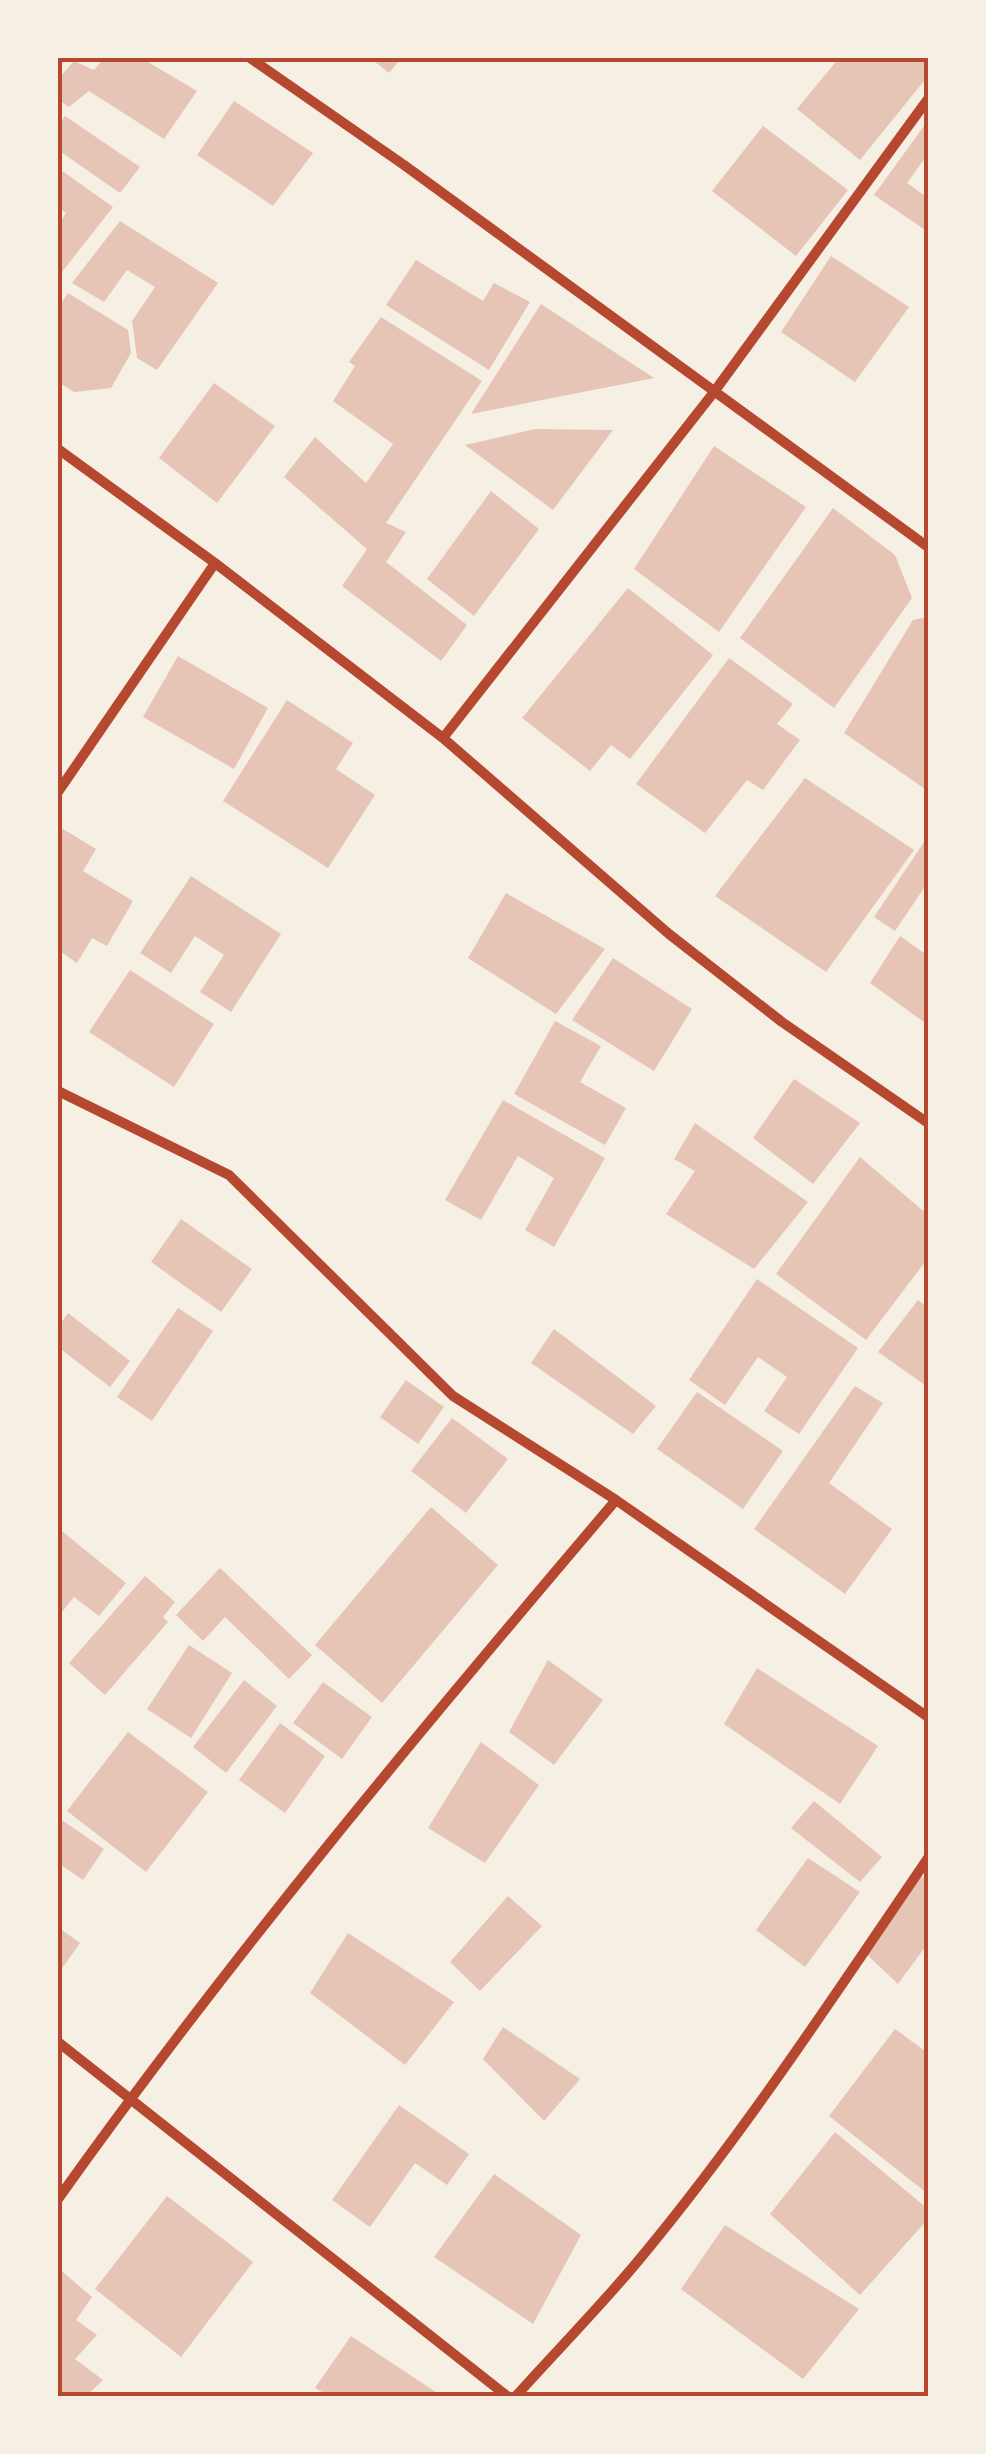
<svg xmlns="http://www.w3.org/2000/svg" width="986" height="2454" viewBox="0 0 986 2454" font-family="Helvetica,sans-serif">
	<rect width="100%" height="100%" fill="#f6efe4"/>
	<path fill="#e6c5b7" d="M 104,58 L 141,58 L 197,91 L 164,139 L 89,91 L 69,107 L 58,100 L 58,79 L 74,61 L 94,70 Z
		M 370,58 L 401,58 L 389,73 Z
		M 839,58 L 928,58 L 928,76 L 860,160 L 797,109 Z
		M 234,101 L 313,153 L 273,206 L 197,155 Z
		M 65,116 L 140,167 L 120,193 L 58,150 L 58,126 Z
		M 763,126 L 848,190 L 796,256 L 712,191 Z
		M 924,126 L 928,130 L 928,154 L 907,183 L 928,198 L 928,232 L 874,195 Z
		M 58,168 L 113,207 L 62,272 L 58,269 L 58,225 L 66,213 L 58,207 Z
		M 120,221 L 218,283 L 157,370 L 137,358 L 132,321 L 155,287 L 127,270 L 104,302 L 72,283 Z
		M 831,256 L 909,307 L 855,382 L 781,332 Z
		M 416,260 L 483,301 L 494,283 L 530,302 L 489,370 L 386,305 Z
		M 68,293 L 128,330 L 131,353 L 111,388 L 74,392 L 58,382 L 58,308 Z
		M 541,304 L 654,378 L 471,414 Z
		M 381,317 L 482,381 L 386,523 L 406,532 L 386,562 L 467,625 L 441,661 L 342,586 L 367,549 L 284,477 L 315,437 L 366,483 L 393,444 L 333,401 L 355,366 L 349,362 Z
		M 214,383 L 275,426 L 217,503 L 159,458 Z
		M 535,429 L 613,430 L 553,510 L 465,445 Z
		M 714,446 L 806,507 L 719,632 L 634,569 Z
		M 491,491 L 539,529 L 474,616 L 427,579 Z
		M 833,508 L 895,555 L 912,598 L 834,708 L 740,638 Z
		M 628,588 L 713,655 L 630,759 L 611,745 L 590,771 L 522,718 Z
		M 928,617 L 928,791 L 844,733 L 913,620 Z
		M 178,656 L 268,708 L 234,769 L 143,717 Z
		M 729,658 L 793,704 L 777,724 L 800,740 L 763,790 L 747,780 L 705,833 L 636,784 Z
		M 287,700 L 353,743 L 336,769 L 375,795 L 328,868 L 223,801 Z
		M 805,778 L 914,850 L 826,972 L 715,896 Z
		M 58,826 L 96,849 L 83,871 L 133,901 L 107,946 L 92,938 L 77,963 L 58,950 Z
		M 928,836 L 928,882 L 895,931 L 874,917 Z
		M 191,876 L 281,934 L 231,1012 L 200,992 L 224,955 L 195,936 L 171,973 L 140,953 Z
		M 506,893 L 605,949 L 556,1014 L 468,958 Z
		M 900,936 L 928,956 L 928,1025 L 870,983 Z
		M 613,958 L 692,1009 L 654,1071 L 572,1020 Z
		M 130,970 L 214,1024 L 174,1087 L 89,1032 Z
		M 555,1021 L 601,1046 L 580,1082 L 626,1108 L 605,1145 L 514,1094 Z
		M 794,1079 L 860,1123 L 813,1184 L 753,1138 Z
		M 503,1100 L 605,1158 L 554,1247 L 525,1230 L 554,1178 L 518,1156 L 481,1220 L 445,1200 Z
		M 695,1123 L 808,1202 L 754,1269 L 666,1214 L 695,1171 L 674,1159 Z
		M 860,1157 L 928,1215 L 928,1258 L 866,1340 L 776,1274 Z
		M 181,1219 L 252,1269 L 221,1312 L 151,1262 Z
		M 757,1279 L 858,1348 L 799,1434 L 764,1411 L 787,1377 L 758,1357 L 725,1405 L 689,1380 Z
		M 918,1300 L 928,1308 L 928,1387 L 878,1352 Z
		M 178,1308 L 213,1331 L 152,1421 L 117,1397 Z
		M 68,1313 L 130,1361 L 110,1387 L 58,1347 L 58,1327 Z
		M 554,1329 L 656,1406 L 633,1434 L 531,1363 Z
		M 406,1380 L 444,1407 L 418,1444 L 380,1417 Z
		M 855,1386 L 883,1403 L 829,1483 L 892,1529 L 845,1594 L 754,1529 Z
		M 697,1392 L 783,1451 L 743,1509 L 657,1449 Z
		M 452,1418 L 508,1459 L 466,1513 L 411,1471 Z
		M 431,1507 L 498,1565 L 382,1703 L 315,1645 Z
		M 58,1528 L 126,1583 L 99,1616 L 74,1597 L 58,1617 Z
		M 220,1568 L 312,1655 L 289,1679 L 225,1617 L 203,1641 L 176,1615 Z
		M 145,1576 L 175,1602 L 163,1617 L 168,1622 L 105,1695 L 69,1663 Z
		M 189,1645 L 232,1673 L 191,1738 L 147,1709 Z
		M 548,1660 L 603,1700 L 554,1765 L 509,1732 Z
		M 757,1668 L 878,1746 L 840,1804 L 724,1724 Z
		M 244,1680 L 277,1706 L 226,1773 L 193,1747 Z
		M 323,1682 L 372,1717 L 342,1759 L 293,1723 Z
		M 280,1723 L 325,1756 L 285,1813 L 239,1780 Z
		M 128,1732 L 208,1792 L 146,1872 L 67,1811 Z
		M 481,1742 L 539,1785 L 485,1863 L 428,1828 Z
		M 814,1801 L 882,1857 L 860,1882 L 791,1828 Z
		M 59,1818 L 104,1849 L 83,1880 L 58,1863 Z
		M 808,1858 L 860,1892 L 805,1967 L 756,1930 Z
		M 918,1874 L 928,1881 L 928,1943 L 898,1984 L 864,1952 Z
		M 508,1896 L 542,1926 L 480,1991 L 450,1962 Z
		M 58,1927 L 80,1943 L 58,1974 Z
		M 348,1933 L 454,2002 L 405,2065 L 310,1993 Z
		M 503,2027 L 580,2079 L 544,2121 L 483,2059 Z
		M 895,2029 L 928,2053 L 928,2194 L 829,2116 Z
		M 399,2105 L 469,2154 L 447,2185 L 415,2163 L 370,2227 L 332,2200 Z
		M 835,2132 L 928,2209 L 928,2219 L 860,2295 L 770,2214 Z
		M 494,2174 L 581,2235 L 533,2324 L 434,2257 Z
		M 167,2196 L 253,2262 L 181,2357 L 95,2289 Z
		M 725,2225 L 859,2309 L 803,2379 L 681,2289 Z
		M 58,2268 L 92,2297 L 76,2320 L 97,2335 L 75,2359 L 103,2380 L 86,2396 L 58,2396 Z
		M 351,2336 L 442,2396 L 329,2396 L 315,2388 Z"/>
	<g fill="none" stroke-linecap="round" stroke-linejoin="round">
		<path stroke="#b5482f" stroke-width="10" d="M 250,58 L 404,165 L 928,547
			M 58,449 L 215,563 L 443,738 L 669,934 L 782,1022 L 928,1123
			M 443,738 L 714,392 L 928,99
			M 58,792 L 215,563
			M 58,1091 L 229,1175 L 453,1396 L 616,1500 L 928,1717
			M 58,2042 L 507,2396
			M 58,2199 C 231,1956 423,1727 616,1500
			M 516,2396 C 558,2349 603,2304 643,2255 C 747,2129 836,1993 928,1858"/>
	</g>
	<rect width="986" height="2454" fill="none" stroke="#f6efe4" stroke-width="120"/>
	<rect x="60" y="60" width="866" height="2334" fill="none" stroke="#b5482f" stroke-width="4"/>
</svg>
